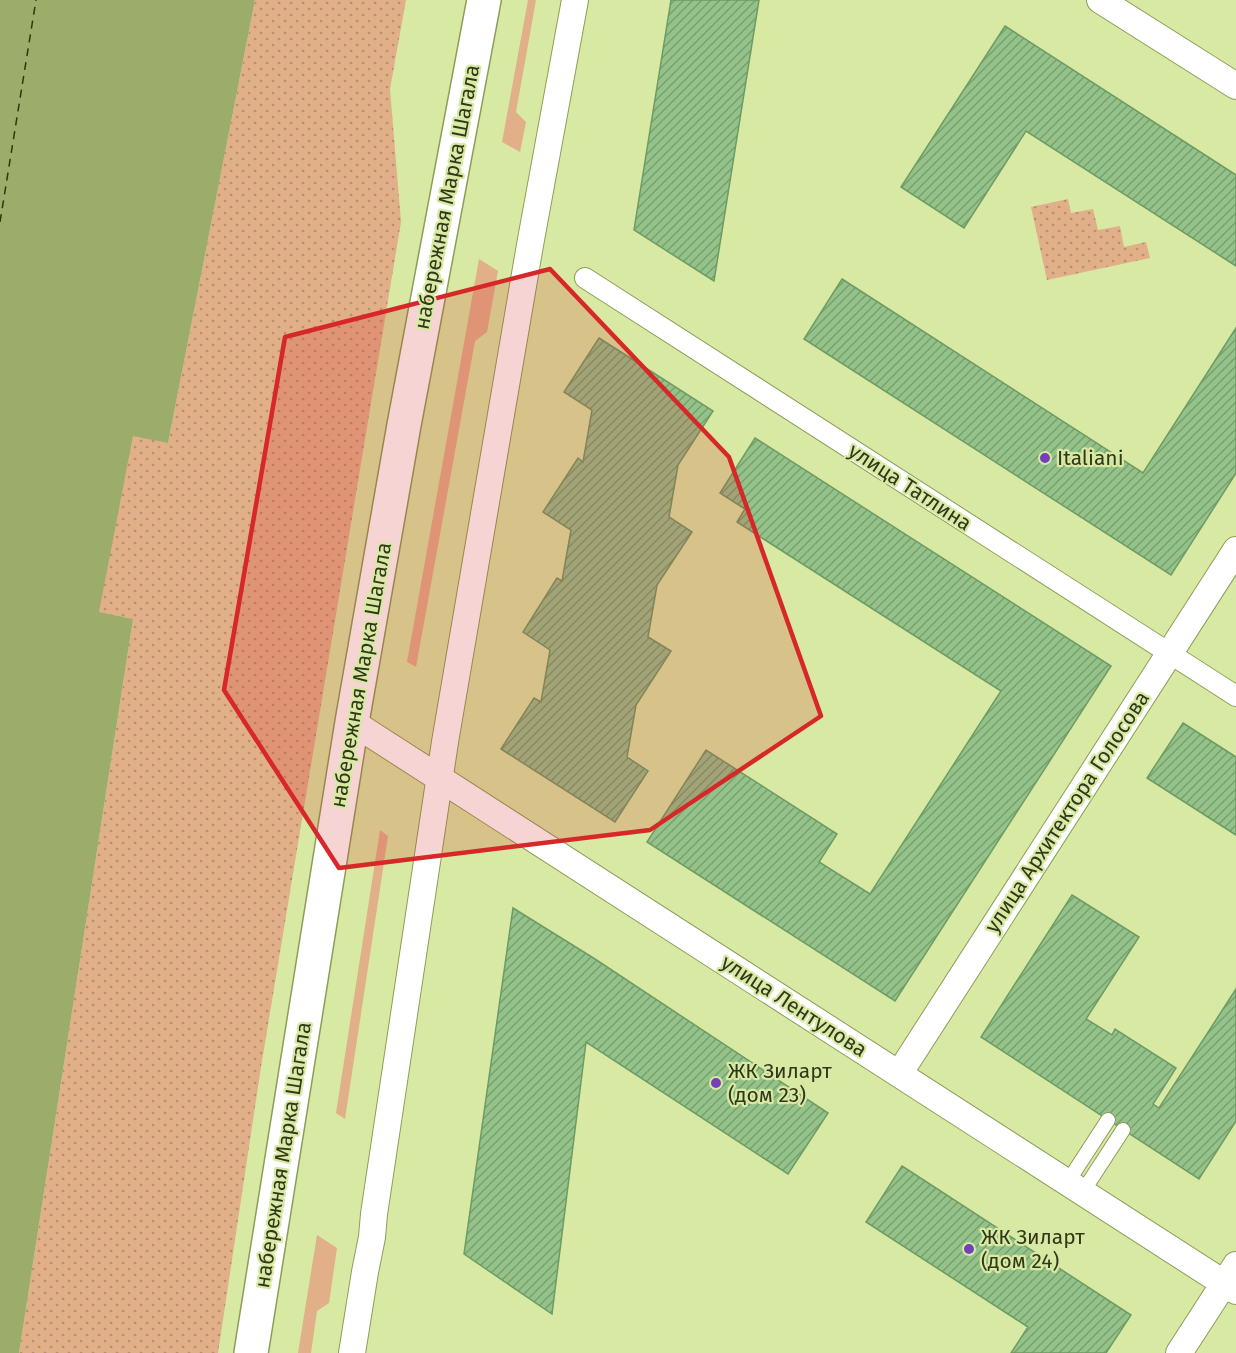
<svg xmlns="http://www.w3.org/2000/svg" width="1236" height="1353" viewBox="0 0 1236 1353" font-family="'Fira Sans',sans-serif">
	<defs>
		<pattern id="park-dots" width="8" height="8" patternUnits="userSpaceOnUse" patternTransform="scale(1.5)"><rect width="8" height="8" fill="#e1b089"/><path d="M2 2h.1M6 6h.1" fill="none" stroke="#b7906f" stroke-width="1.8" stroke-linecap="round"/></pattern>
		<pattern id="building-hatch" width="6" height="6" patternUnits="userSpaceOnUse" patternTransform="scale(1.5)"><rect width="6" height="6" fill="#94c38a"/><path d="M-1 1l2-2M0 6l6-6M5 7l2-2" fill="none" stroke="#799f70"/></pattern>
	</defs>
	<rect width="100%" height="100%" fill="#d7e9a2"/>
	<path fill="#e1b089" d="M 528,0 L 536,0 L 516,112 L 526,122 L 520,152 L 502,142 Z
		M 479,259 L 498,271 L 487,332 L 475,341 L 416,667 L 407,662 Z
		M 380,830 L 388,836 L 345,1119 L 336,1113 Z
		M 317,1235 L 337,1248 L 329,1303 L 317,1311 L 311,1353 L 298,1353 Z"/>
	<path fill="url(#park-dots)" d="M 255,0 L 406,0 L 390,89 L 401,222 L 261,1067 L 218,1353 L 19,1353 L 133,619 L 98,612 L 133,435 L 168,443 Z
		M 1068,199 L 1071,213 L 1093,209 L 1098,230 L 1120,226 L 1124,247 L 1146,242 L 1150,258 L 1047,280 L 1031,207 Z"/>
	<path fill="#9cac6b" d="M 0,0 L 255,0 L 168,443 L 133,436 L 99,612 L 133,619 L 19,1353 L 0,1353 Z"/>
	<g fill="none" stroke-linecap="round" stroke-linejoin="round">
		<path stroke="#2f3905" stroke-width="1.5" stroke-dasharray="8 6" stroke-linecap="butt" d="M 0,222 L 36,0"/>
	</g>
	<path fill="url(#building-hatch)" stroke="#6e9b64" stroke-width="1.5" d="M 671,0 L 759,0 L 714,281 L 634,230 Z
		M 1005,26 L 1236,175 L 1236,266 L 1026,131 L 964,228 L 901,187 Z
		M 842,279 L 1143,473 L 1236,328 L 1236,473 L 1171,575 L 804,339 Z
		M 599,338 L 713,411 L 678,465 L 669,517 L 692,532 L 657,585 L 648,637 L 671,651 L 636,705 L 627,757 L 648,771 L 615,822 L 501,749 L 534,698 L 541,702 L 550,650 L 523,632 L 557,578 L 562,581 L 571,530 L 543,512 L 578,458 L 583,462 L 592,410 L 564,392 Z
		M 755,438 L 1111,666 L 895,1001 L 647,842 L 706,750 L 837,834 L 819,862 L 870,894 L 1001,691 L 737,522 L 745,509 L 720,493 Z
		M 1183,723 L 1236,757 L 1236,835 L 1147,778 Z
		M 1072,895 L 1139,937 L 1086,1019 L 1112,1035 L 1115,1029 L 1176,1068 L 1153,1104 L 1159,1108 L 1236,989 L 1236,1121 L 1199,1179 L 981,1037 Z
		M 513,908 L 595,959 L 828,1113 L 788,1174 L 586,1042 L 552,1314 L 464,1254 Z
		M 902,1166 L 1131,1315 L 1106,1353 L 1011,1353 L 1028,1327 L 866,1222 Z"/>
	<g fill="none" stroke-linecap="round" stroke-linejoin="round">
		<g stroke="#8d9d59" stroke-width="16">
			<path id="service" d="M 1067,1183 L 1108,1120
				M 1082,1193 L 1123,1130"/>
		</g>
		<g stroke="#8d9d59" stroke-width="22">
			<path id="pedestrian" d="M 585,278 L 1236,696"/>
		</g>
		<g stroke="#8d9d59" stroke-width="28">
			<path id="minor" d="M 1100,0 L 1236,86
				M 352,722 L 1236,1291
				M 899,1074 L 1236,550
				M 352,1353 L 365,1272 L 372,1237 L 374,1214 L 445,742 L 530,245 L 575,0
				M 1179,1353 L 1236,1265"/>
		</g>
		<g stroke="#8d9d59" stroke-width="36">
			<path id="secondary" d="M 251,1353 L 352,722 L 404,425 L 484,0"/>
		</g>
		<use href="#service" stroke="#fff" stroke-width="14"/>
		<use href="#pedestrian" stroke="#fff" stroke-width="20"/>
		<use href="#minor" stroke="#fff" stroke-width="26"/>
		<use href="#secondary" stroke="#fff" stroke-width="33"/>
	</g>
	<path fill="#d62828" fill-opacity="0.2" stroke="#d62828" stroke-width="4.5" stroke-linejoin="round" d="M 550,269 L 729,457 L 821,716 L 650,830 L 339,868 L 224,690 L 285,337 Z"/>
	<g fill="#7440b7" stroke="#d7e9a2" stroke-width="2">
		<circle cx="1045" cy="458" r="6"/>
		<circle cx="716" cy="1083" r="6"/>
		<circle cx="969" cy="1249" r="6"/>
	</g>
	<g text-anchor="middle" stroke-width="4.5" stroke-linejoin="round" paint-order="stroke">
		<g font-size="21" fill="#31371b" stroke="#d7e9a2">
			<text transform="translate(447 197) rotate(-79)" y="7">набережная Марка Шагала</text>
			<text transform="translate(910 487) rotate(33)" y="7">улица Татлина</text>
			<text transform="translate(361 675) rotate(-80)" y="7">набережная Марка Шагала</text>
			<text transform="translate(1067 812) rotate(-57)" y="7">улица Архитектора Голосова</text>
			<text transform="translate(794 1006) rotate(33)" y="7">улица Лентулова</text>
			<text transform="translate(283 1155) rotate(-81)" y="7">набережная Марка Шагала</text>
		</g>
		<g font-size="21" fill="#31371b" stroke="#d7e9a2" text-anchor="start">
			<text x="1057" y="465">Italiani</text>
			<text x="728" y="1078">ЖК Зиларт<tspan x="728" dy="24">(дом 23)</tspan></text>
			<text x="981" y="1244">ЖК Зиларт<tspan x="981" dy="24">(дом 24)</tspan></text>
		</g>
	</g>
</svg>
